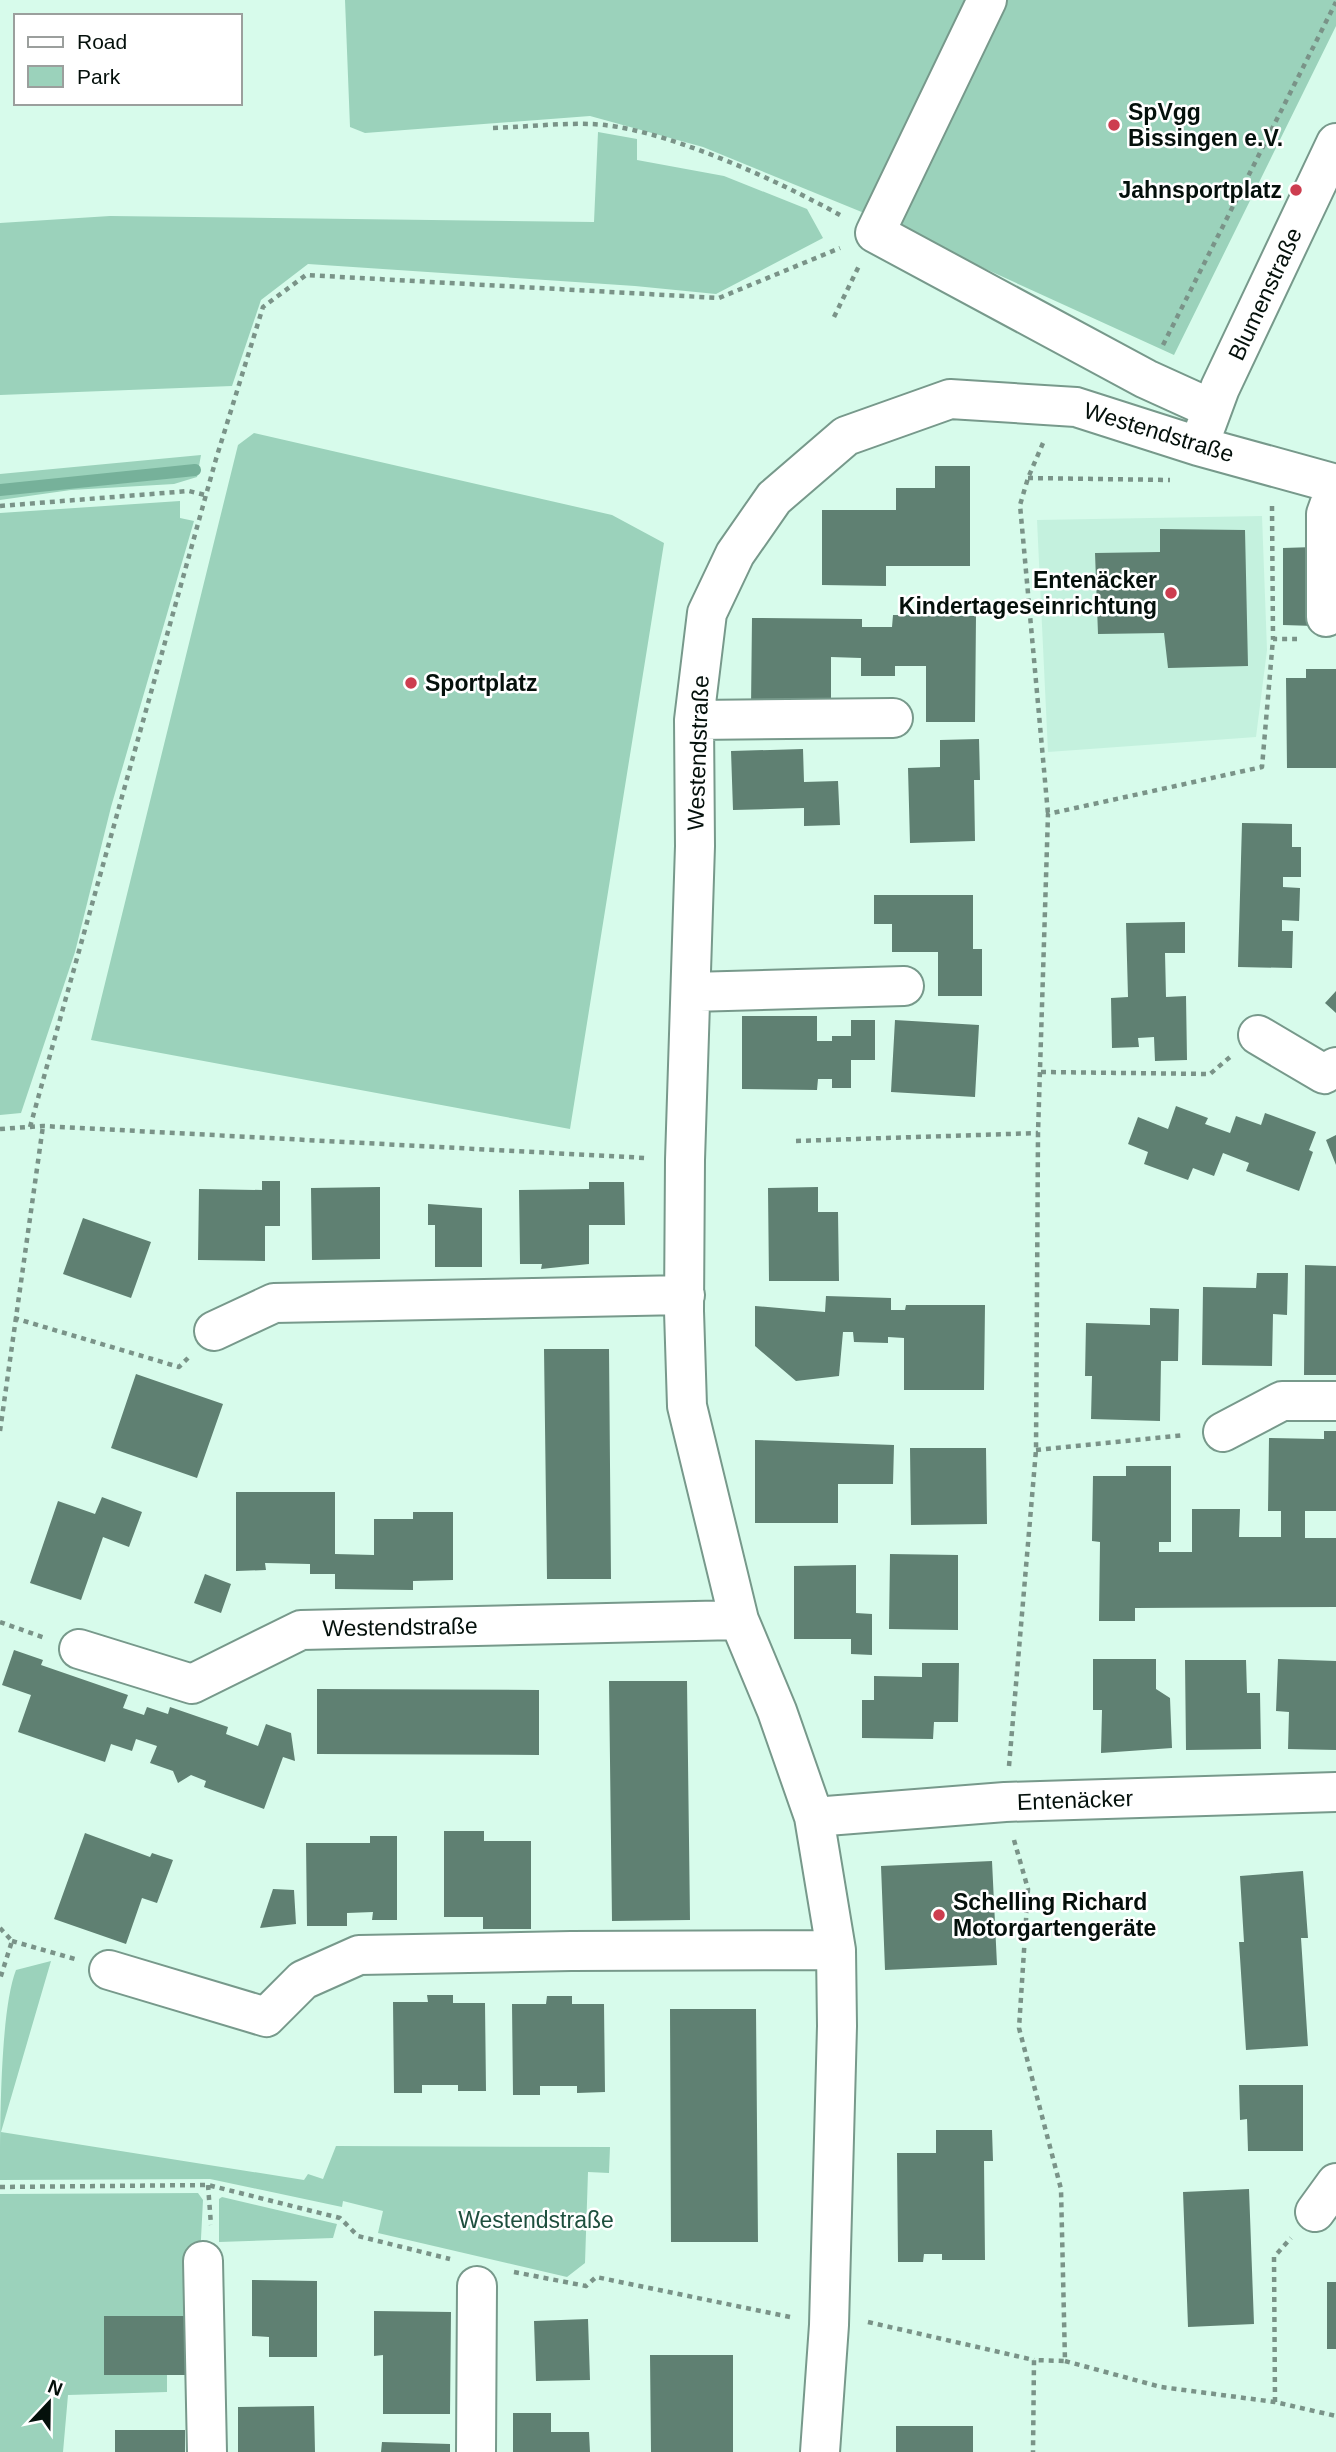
<svg xmlns="http://www.w3.org/2000/svg" width="1336" height="2452" viewBox="0 0 1336 2452" font-family="Arial,sans-serif">
	<rect width="100%" height="100%" fill="#d7fbeb"/>
	<path fill="#c4f1de" d="M 1262,516 L 1267,650 L 1256,737 L 1048,752 L 1037,520 Z"/>
	<path fill="#9bd2bb" d="M 345,0 L 979,0 L 869,215 L 703,147 L 590,116 L 365,133 L 350,127 Z
		M 1005,0 L 1336,0 L 1336,26 L 1174,355 L 889,225 Z
		M 598,132 L 637,139 L 637,160 L 724,176 L 807,209 L 823,238 L 716,294 L 635,286 L 308,264 L 261,300 L 232,386 L 0,395 L 0,223 L 110,216 L 594,222 Z
		M 254,433 L 612,515 L 664,543 L 570,1129 L 91,1040 L 238,445 Z
		M 201,455 L 197,477 L 174,484 L 71,490 L 0,500 L 0,474 Z
		M 180,501 L 180,518 L 194,521 L 111,807 L 75,952 L 21,1113 L 0,1115 L 0,513 Z
		M 51,1961 L 1,2132 L 304,2180 L 308,2174 L 323,2179 L 336,2146 L 610,2147 L 609,2173 L 588,2172 L 585,2263 L 567,2277 L 378,2233 L 383,2211 L 343,2201 L 342,2207 L 210,2179 L 0,2180 C 0,2128 0,2011 16,1970 Z
		M 198,2193 L 203,2200 L 194,2373 L 167,2374 L 167,2392 L 68,2395 L 63,2452 L 0,2452 L 0,2194 Z
		M 222,2197 L 337,2224 L 333,2238 L 219,2242 L 219,2199 Z"/>
	<g fill="none" stroke-linecap="round" stroke-linejoin="round">
		<path stroke="#76b19a" stroke-width="12" d="M 0,490 L 195,470"/>
	</g>
	<path fill="#5f8072" d="M 935,466 L 970,466 L 970,566 L 886,566 L 886,586 L 822,585 L 822,510 L 896,510 L 896,488 L 935,488 Z
		M 1160,529 L 1245,530 L 1248,666 L 1168,668 L 1164,633 L 1098,634 L 1095,553 L 1160,552 Z
		M 1314,547 L 1314,626 L 1283,625 L 1283,548 Z
		M 893,615 L 976,616 L 975,722 L 926,722 L 926,666 L 895,666 L 895,676 L 861,676 L 861,658 L 831,657 L 831,699 L 797,699 L 797,707 L 751,707 L 752,618 L 862,619 L 862,627 L 892,627 Z
		M 1306,669 L 1336,669 L 1336,768 L 1287,768 L 1286,678 L 1306,678 Z
		M 979,739 L 980,780 L 974,780 L 975,841 L 910,843 L 908,768 L 940,767 L 940,740 Z
		M 803,749 L 804,782 L 838,781 L 840,825 L 804,826 L 804,808 L 733,810 L 731,751 Z
		M 1242,823 L 1292,824 L 1292,847 L 1301,847 L 1301,877 L 1283,877 L 1283,887 L 1300,888 L 1299,921 L 1282,920 L 1282,931 L 1293,931 L 1292,968 L 1238,967 Z
		M 874,895 L 973,895 L 973,949 L 982,949 L 982,996 L 938,996 L 938,952 L 892,952 L 892,924 L 874,924 Z
		M 1185,922 L 1185,953 L 1165,953 L 1166,997 L 1186,996 L 1187,1060 L 1155,1061 L 1154,1037 L 1138,1038 L 1139,1047 L 1112,1048 L 1111,998 L 1128,997 L 1126,923 Z
		M 1336,991 L 1336,1013 L 1325,1003 Z
		M 742,1016 L 817,1016 L 817,1041 L 832,1041 L 832,1036 L 851,1036 L 851,1020 L 875,1020 L 875,1060 L 851,1060 L 851,1088 L 832,1088 L 832,1079 L 818,1079 L 817,1090 L 742,1089 Z
		M 895,1020 L 979,1025 L 975,1097 L 891,1092 Z
		M 1176,1106 L 1208,1118 L 1205,1124 L 1230,1133 L 1236,1116 L 1261,1125 L 1265,1113 L 1316,1132 L 1309,1150 L 1313,1152 L 1299,1191 L 1246,1171 L 1249,1163 L 1223,1153 L 1214,1176 L 1193,1168 L 1188,1180 L 1144,1164 L 1148,1152 L 1128,1144 L 1138,1117 L 1168,1129 Z
		M 1336,1135 L 1336,1165 L 1326,1140 Z
		M 262,1181 L 280,1181 L 280,1226 L 265,1226 L 265,1261 L 198,1260 L 199,1189 L 262,1190 Z
		M 589,1182 L 624,1182 L 625,1225 L 589,1225 L 589,1264 L 541,1269 L 542,1264 L 520,1264 L 519,1190 L 589,1189 Z
		M 380,1187 L 380,1259 L 312,1260 L 311,1188 Z
		M 818,1187 L 818,1212 L 838,1212 L 839,1281 L 769,1281 L 768,1188 Z
		M 428,1204 L 482,1208 L 482,1267 L 435,1267 L 435,1225 L 428,1225 Z
		M 83,1218 L 151,1242 L 131,1298 L 63,1274 Z
		M 1305,1265 L 1336,1266 L 1336,1375 L 1304,1375 Z
		M 1257,1273 L 1288,1273 L 1287,1315 L 1273,1314 L 1272,1366 L 1202,1365 L 1203,1287 L 1256,1288 Z
		M 826,1296 L 891,1298 L 891,1310 L 905,1310 L 906,1305 L 985,1305 L 984,1390 L 904,1390 L 904,1338 L 888,1337 L 888,1343 L 854,1342 L 853,1332 L 843,1332 L 839,1376 L 796,1381 L 755,1346 L 755,1306 L 825,1312 Z
		M 1150,1308 L 1179,1309 L 1178,1361 L 1161,1361 L 1160,1421 L 1091,1419 L 1092,1376 L 1085,1376 L 1086,1323 L 1150,1325 Z
		M 544,1349 L 609,1349 L 611,1579 L 547,1579 Z
		M 136,1374 L 223,1404 L 197,1478 L 111,1448 Z
		M 1324,1431 L 1336,1431 L 1336,1511 L 1305,1511 L 1305,1538 L 1336,1538 L 1336,1607 L 1135,1608 L 1135,1621 L 1099,1621 L 1100,1542 L 1092,1541 L 1093,1476 L 1126,1476 L 1126,1466 L 1171,1466 L 1171,1542 L 1159,1542 L 1159,1552 L 1192,1552 L 1192,1509 L 1240,1509 L 1239,1537 L 1281,1537 L 1281,1511 L 1268,1511 L 1269,1438 L 1324,1439 Z
		M 755,1440 L 894,1445 L 893,1484 L 838,1484 L 838,1523 L 755,1523 Z
		M 910,1448 L 986,1448 L 987,1524 L 911,1525 Z
		M 236,1492 L 335,1492 L 335,1554 L 374,1555 L 374,1519 L 413,1519 L 413,1512 L 453,1512 L 453,1580 L 413,1581 L 413,1590 L 335,1589 L 335,1574 L 310,1574 L 310,1564 L 265,1563 L 266,1570 L 236,1571 Z
		M 102,1497 L 142,1512 L 129,1547 L 103,1537 L 81,1600 L 30,1583 L 58,1501 L 95,1514 Z
		M 890,1554 L 958,1555 L 958,1630 L 889,1629 Z
		M 856,1565 L 856,1613 L 872,1614 L 872,1655 L 851,1654 L 851,1639 L 794,1639 L 794,1566 Z
		M 205,1574 L 231,1584 L 221,1613 L 194,1603 Z
		M 14,1650 L 43,1660 L 41,1665 L 128,1695 L 123,1708 L 144,1715 L 147,1707 L 168,1714 L 170,1707 L 228,1727 L 226,1734 L 258,1746 L 266,1724 L 291,1733 L 295,1761 L 283,1757 L 264,1809 L 204,1787 L 206,1781 L 191,1775 L 178,1783 L 173,1771 L 150,1763 L 157,1746 L 136,1739 L 132,1751 L 111,1744 L 105,1762 L 18,1732 L 31,1695 L 2,1685 Z
		M 1093,1659 L 1156,1659 L 1156,1689 L 1170,1698 L 1172,1748 L 1101,1753 L 1102,1710 L 1093,1710 Z
		M 1278,1659 L 1336,1661 L 1336,1750 L 1288,1749 L 1289,1712 L 1276,1711 Z
		M 1185,1660 L 1246,1660 L 1247,1693 L 1260,1693 L 1261,1749 L 1186,1750 Z
		M 922,1663 L 959,1663 L 958,1722 L 934,1722 L 933,1739 L 862,1738 L 862,1700 L 874,1700 L 874,1676 L 922,1677 Z
		M 609,1681 L 687,1681 L 690,1920 L 612,1921 Z
		M 317,1689 L 539,1690 L 539,1755 L 317,1754 Z
		M 444,1831 L 484,1831 L 484,1841 L 531,1841 L 531,1929 L 483,1929 L 483,1917 L 444,1917 Z
		M 85,1833 L 150,1857 L 152,1853 L 173,1860 L 157,1903 L 142,1898 L 126,1944 L 54,1919 Z
		M 370,1836 L 397,1836 L 397,1920 L 372,1920 L 373,1912 L 347,1913 L 347,1926 L 307,1926 L 306,1843 L 370,1843 Z
		M 992,1861 L 997,1965 L 885,1970 L 881,1866 Z
		M 1303,1871 L 1308,1938 L 1301,1938 L 1308,2046 L 1246,2050 L 1239,1942 L 1244,1942 L 1240,1876 Z
		M 273,1889 L 294,1890 L 296,1924 L 260,1928 Z
		M 427,1995 L 453,1995 L 453,2003 L 485,2003 L 486,2091 L 458,2091 L 458,2085 L 422,2085 L 422,2093 L 394,2093 L 393,2002 L 428,2002 Z
		M 547,1996 L 572,1996 L 572,2004 L 604,2004 L 605,2092 L 577,2093 L 577,2086 L 540,2086 L 540,2095 L 513,2095 L 512,2004 L 546,2004 Z
		M 670,2009 L 756,2009 L 758,2242 L 671,2242 Z
		M 1239,2085 L 1303,2085 L 1303,2151 L 1248,2151 L 1247,2119 L 1240,2120 Z
		M 936,2130 L 992,2130 L 993,2161 L 984,2161 L 985,2260 L 942,2260 L 942,2254 L 924,2254 L 923,2262 L 898,2262 L 897,2153 L 936,2153 Z
		M 1249,2189 L 1254,2324 L 1188,2327 L 1183,2192 Z
		M 252,2280 L 317,2281 L 317,2357 L 269,2357 L 269,2337 L 252,2336 Z
		M 1327,2282 L 1336,2282 L 1336,2349 L 1327,2349 Z
		M 374,2311 L 451,2312 L 450,2414 L 383,2414 L 383,2355 L 374,2356 Z
		M 104,2316 L 191,2316 L 191,2375 L 104,2375 Z
		M 588,2319 L 590,2380 L 536,2381 L 534,2321 Z
		M 650,2355 L 733,2355 L 733,2452 L 651,2452 Z
		M 314,2406 L 315,2452 L 238,2452 L 238,2407 Z
		M 513,2413 L 551,2413 L 551,2432 L 589,2432 L 590,2452 L 513,2452 Z
		M 896,2426 L 973,2426 L 973,2452 L 896,2452 Z
		M 115,2430 L 185,2430 L 185,2452 L 115,2452 Z
		M 382,2442 L 450,2444 L 450,2452 L 381,2452 Z"/>
	<g fill="none" stroke-linecap="round" stroke-linejoin="round">
		<g stroke="#77998b" stroke-width="42">
			<path id="minor" d="M 987,0 L 875,233 L 1146,379 L 1212,409
				M 1203,434 L 1220,388 L 1336,143
				M 1326,617 L 1326,514 L 1336,486
				M 694,720 L 893,718
				M 691,992 L 904,986
				M 1258,1035 L 1324,1074 L 1336,1067
				M 214,1331 L 274,1303 L 685,1295
				M 1223,1432 L 1282,1401 L 1336,1401
				M 79,1649 L 192,1684 L 301,1630 L 739,1620
				M 814,1817 L 1005,1802 L 1336,1792
				M 109,1970 L 266,2017 L 303,1980 L 359,1955 L 571,1951 L 836,1950
				M 1315,2212 L 1336,2183
				M 203,2261 L 207,2452
				M 476,2452 L 477,2286
				M 820,2452 L 829,2325 L 837,2026 L 836,1950 L 814,1817 L 777,1711 L 739,1620 L 687,1406 L 684,1311 L 685,1160 L 695,846 L 694,720 L 707,613 L 735,554 L 774,498 L 846,436 L 950,399 L 1076,407 L 1198,446 L 1336,484"/>
		</g>
		<path stroke="#7a9388" stroke-width="4.5" stroke-dasharray="5 5" stroke-linecap="butt" d="M 493,128 C 525,127 557,123 589,124 C 658,125 779,181 840,215
			M 834,317 L 859,266
			M 1163,345 L 1336,2
			M 1043,443 L 1028,478 L 1020,505 L 1048,814
			M 1028,478 L 1170,480
			M 0,506 L 189,491 L 205,495
			M 1272,506 L 1273,639
			M 1041,1072 L 1210,1074 L 1230,1057
			M 30,1127 L 216,459 L 263,307 L 306,275 L 719,298 L 840,248
			M 0,1129 L 43,1126 L 646,1158
			M 796,1141 L 1038,1133
			M 14,1318 L 179,1367 L 188,1358
			M 0,1431 L 43,1126
			M 1036,1450 L 1185,1435
			M 0,1622 L 45,1638
			M 1009,1766 L 1036,1450 L 1038,1133 L 1048,814 L 1262,767 L 1273,639 L 1297,639
			M 1014,1840 L 1028,1889 L 1019,2028 L 1061,2189 L 1065,2361 L 1034,2360 L 1033,2452
			M 0,1928 L 12,1941 L 0,1979
			M 12,1941 L 75,1959
			M 208,2185 L 211,2225
			M 0,2187 L 208,2185 L 340,2218 L 358,2236 L 450,2259
			M 514,2272 L 586,2286 L 596,2277 L 790,2317
			M 868,2322 L 1034,2360
			M 1065,2361 L 1161,2387 L 1275,2402 L 1336,2416
			M 1275,2402 L 1274,2257 L 1291,2238"/>
		<use href="#minor" stroke="#fff" stroke-width="38"/>
	</g>
	<g fill="#cd3d4f" stroke="#fff" stroke-width="2.5">
		<circle cx="1114" cy="125" r="7"/>
		<circle cx="1296" cy="190" r="7"/>
		<circle cx="1171" cy="593" r="7"/>
		<circle cx="411" cy="683" r="7"/>
		<circle cx="939" cy="1915" r="7"/>
	</g>
	<g text-anchor="middle" stroke-width="5" stroke-linejoin="round" paint-order="stroke">
		<g font-size="23" font-weight="bold" fill="#04100b" stroke="#fff" text-anchor="start">
			<text x="1128" y="120">SpVgg<tspan x="1128" dy="26">Bissingen e.V.</tspan></text>
			<text x="1282" y="198" text-anchor="end">Jahnsportplatz</text>
			<text x="1157" y="588" text-anchor="end">Entenäcker<tspan x="1157" dy="26">Kindertageseinrichtung</tspan></text>
			<text x="425" y="691">Sportplatz</text>
			<text x="953" y="1910">Schelling Richard<tspan x="953" dy="26">Motorgartengeräte</tspan></text>
		</g>
		<g font-size="23" fill="#04100b" stroke="#fff">
			<text transform="translate(1265 294) rotate(-65)" y="8">Blumenstraße</text>
			<text transform="translate(1159 432) rotate(17)" y="8">Westendstraße</text>
			<text transform="translate(698 753) rotate(-88)" y="8">Westendstraße</text>
			<text transform="translate(400 1627) rotate(-1)" y="8">Westendstraße</text>
			<text transform="translate(1075 1800) rotate(-2)" y="8">Entenäcker</text>
		</g>
		<g font-size="23" fill="#1e4f3e" stroke="#fff">
			<text x="536" y="2228">Westendstraße</text>
		</g>
	</g>
	<rect x="14" y="14" width="228" height="91" fill="#ffffff" stroke="#9b9f9d" stroke-width="2"/>
	<rect x="28" y="37" width="35" height="10" fill="#ffffff" stroke="#9b9f9d" stroke-width="2"/>
	<text x="77" y="49" font-size="21" fill="#04100b">Road</text>
	<rect x="28" y="66" width="35" height="21" fill="#9bd2bb" stroke="#9b9f9d" stroke-width="2"/>
	<text x="77" y="84" font-size="21" fill="#04100b">Park</text>
	<g transform="translate(49 2403) rotate(22)" stroke="#ffffff" stroke-width="5" paint-order="stroke">
	<path d="M0-5L12 26L0 18L-12 26Z" fill="#04100b"/>
	<text y="-10" font-size="19" font-weight="bold" text-anchor="middle" fill="#04100b">N</text>
	</g>
</svg>
